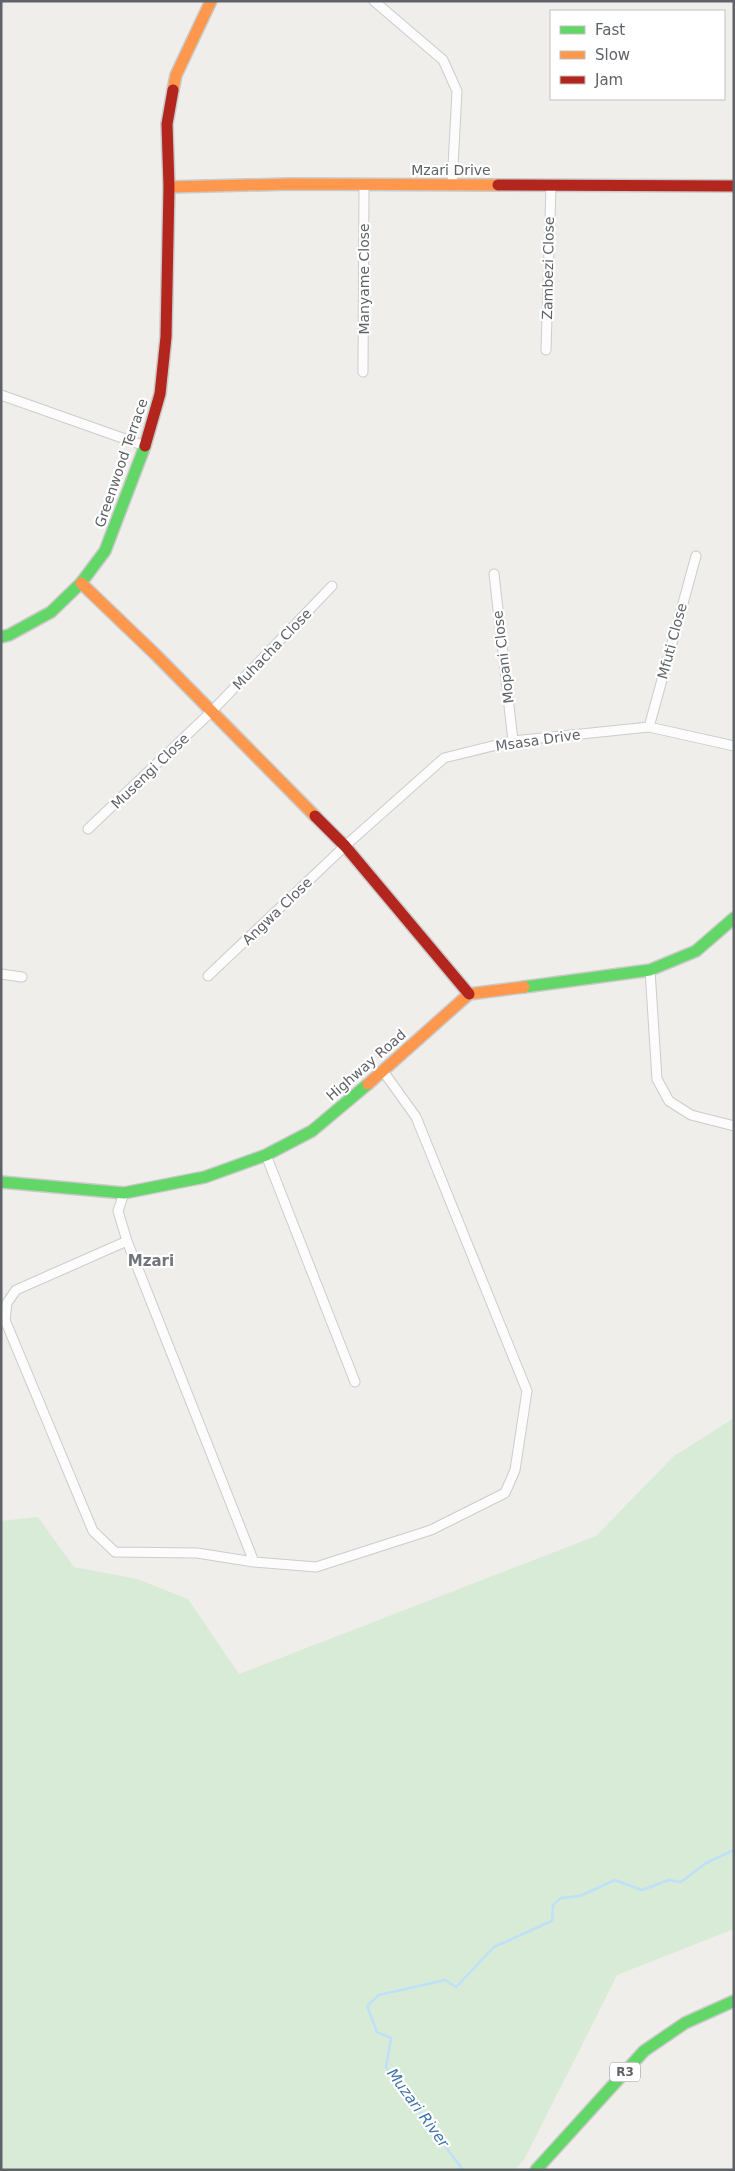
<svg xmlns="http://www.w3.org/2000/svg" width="735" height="2171" viewBox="0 0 735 2171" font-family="'DejaVu Sans',sans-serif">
	<rect width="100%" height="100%" fill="#efeeea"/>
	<path fill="#d8ebd6" d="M 734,1418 L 734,1929 L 617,1975 L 525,2158 L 515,2170 L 1,2170 L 1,1521 L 38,1517 L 74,1567 L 137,1579 L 188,1599 L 239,1674 L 596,1536 L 674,1456 Z"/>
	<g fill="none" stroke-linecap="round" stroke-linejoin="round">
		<path stroke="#bfe0f9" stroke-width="2.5" d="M 463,2170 L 386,2067 L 391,2038 L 377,2032 L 367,2006 L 379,1995 L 445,1980 L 456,1987 L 494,1947 L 552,1921 L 553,1905 L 561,1898 L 580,1896 L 615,1880 L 642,1890 L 669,1880 L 681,1882 L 706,1863 L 734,1850"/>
		<g stroke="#cbcccc" stroke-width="11">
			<path id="street" d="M 374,1 L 443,60 L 457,91 L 452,185
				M 546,350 L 551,186
				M 363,372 L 364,186
				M 1,395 L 145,446
				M 494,574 L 513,741
				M 649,727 L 696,556
				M 88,829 L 211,712 L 332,586
				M 650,970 L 657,1079 L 669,1101 L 691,1115 L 734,1126
				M 1,974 L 22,977
				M 208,976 L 345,846 L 444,758 L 513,741 L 649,727 L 734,746
				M 266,1155 L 355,1382
				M 124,1193 L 118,1211 L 127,1241 L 254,1562 L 316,1567 L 431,1530 L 505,1493 L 515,1470 L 527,1391 L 416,1117 L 383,1071
				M 127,1241 L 16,1290 L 7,1303 L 5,1320 L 93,1531 L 115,1552 L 197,1553 L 254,1562"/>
		</g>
		<g stroke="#cacacb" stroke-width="14">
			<path id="fast" d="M 1,637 L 9,635 L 51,612 L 81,583 L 105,551 L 145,446
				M 524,987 L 650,970 L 696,951 L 734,918
				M 1,1182 L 124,1193 L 205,1177 L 266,1155 L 312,1131 L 368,1084
				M 536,2170 L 644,2051 L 685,2023 L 734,2001"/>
		</g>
		<g stroke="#cacacb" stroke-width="14">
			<path id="slow" d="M 173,90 L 176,75 L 211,1
				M 169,187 L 290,184 L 498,185
				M 81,583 L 156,655 L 315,816
				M 368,1084 L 469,994 L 524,987"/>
		</g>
		<g stroke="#cacacb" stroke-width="14">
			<path id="jam" d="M 498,185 L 734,186
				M 145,446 L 160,394 L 166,337 L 169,187 L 167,124 L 173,90
				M 315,816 L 345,846 L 469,994"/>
		</g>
		<use href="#street" stroke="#fdfcfc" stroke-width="9"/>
		<use href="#fast" stroke="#63d668" stroke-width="11"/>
		<use href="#slow" stroke="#ff974d" stroke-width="11"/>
		<use href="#jam" stroke="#b3261e" stroke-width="11"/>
	</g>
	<g text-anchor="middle" stroke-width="4.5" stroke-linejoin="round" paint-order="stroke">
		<rect fill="#fff" stroke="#8f9295" stroke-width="1" x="610" y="2062.5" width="30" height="19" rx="4"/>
		<g font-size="12" font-weight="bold" fill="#5f6368">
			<text x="625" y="2076">R3</text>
		</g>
		<g font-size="14" fill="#5f6368" stroke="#fff">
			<text x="451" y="175">Mzari Drive</text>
			<text transform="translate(548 268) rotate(-89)" y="5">Zambezi Close</text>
			<text transform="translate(364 279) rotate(-90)" y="5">Manyame Close</text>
			<text transform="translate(121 463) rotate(-71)" y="5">Greenwood Terrace</text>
			<text transform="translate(672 641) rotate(-75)" y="5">Mfuti Close</text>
			<text transform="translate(272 649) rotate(-46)" y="5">Muhacha Close</text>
			<text transform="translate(503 657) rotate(-97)" y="5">Mopani Close</text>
			<text transform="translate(538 740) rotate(-8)" y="5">Msasa Drive</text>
			<text transform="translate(150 771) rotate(-44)" y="5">Musengi Close</text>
			<text transform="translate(277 911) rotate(-44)" y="5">Angwa Close</text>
			<text transform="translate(366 1065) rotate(-41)" y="5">Highway Road</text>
		</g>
		<g font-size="15" font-weight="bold" fill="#70757a" stroke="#fff">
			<text x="151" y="1266">Mzari</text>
		</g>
		<g font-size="15" font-style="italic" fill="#4174aa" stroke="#fff">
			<text transform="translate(418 2108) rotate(54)" y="5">Muzari River</text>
		</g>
	</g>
	<rect width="735" height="2171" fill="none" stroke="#5f6368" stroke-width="5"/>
	<rect x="550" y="10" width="175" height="90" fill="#ffffff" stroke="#bfc1c3"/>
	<rect x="560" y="26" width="25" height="8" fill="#63d668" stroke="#bfc1c3"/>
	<text x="595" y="35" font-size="15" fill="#5f6368">Fast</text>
	<rect x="560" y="51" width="25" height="8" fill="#ff974d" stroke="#bfc1c3"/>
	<text x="595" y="60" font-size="15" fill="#5f6368">Slow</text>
	<rect x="560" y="76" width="25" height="8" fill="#b3261e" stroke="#bfc1c3"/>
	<text x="595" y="85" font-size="15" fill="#5f6368">Jam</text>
</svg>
